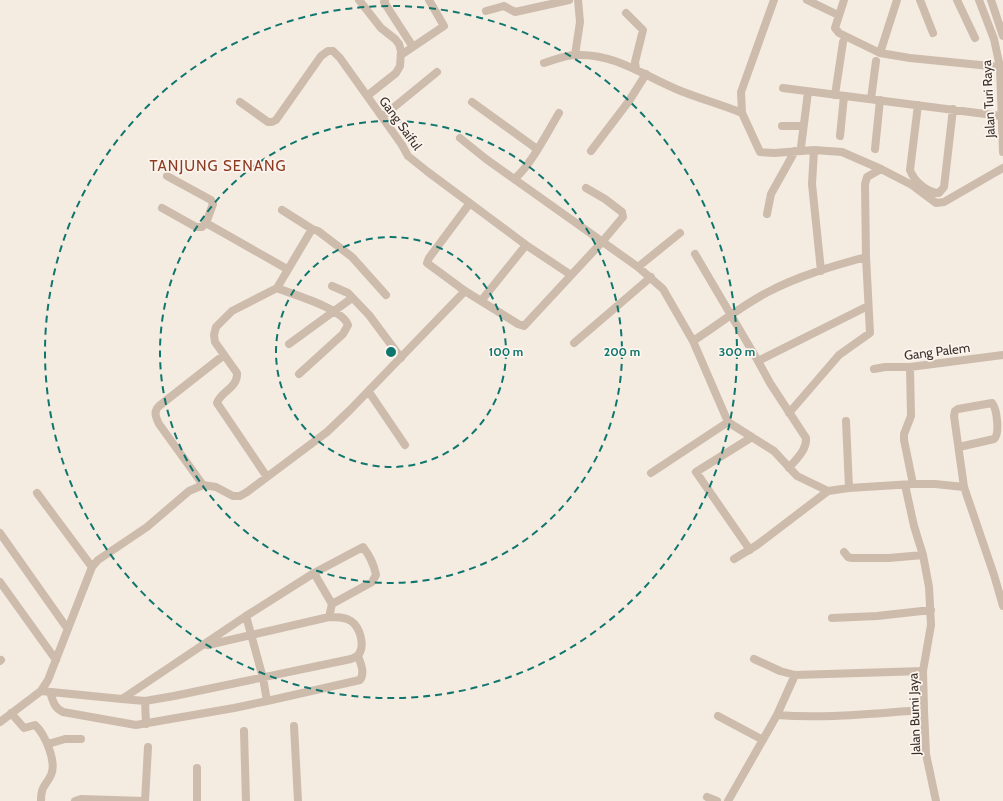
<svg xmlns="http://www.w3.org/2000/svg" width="1003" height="801" viewBox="0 0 1003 801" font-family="Cabin,sans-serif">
	<rect width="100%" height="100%" fill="#f4ebe1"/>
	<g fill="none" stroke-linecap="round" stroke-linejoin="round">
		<path stroke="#cdbbac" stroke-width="8" d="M 359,0 L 381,28 L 395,39 L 399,44 L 401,51 L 400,66 L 396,73 L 367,96
			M 385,0 L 384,2 L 413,47
			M 774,0 L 741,92 L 742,113 L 760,152 L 774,153 L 814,150 L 842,152 L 881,169 L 912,185 L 936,203 L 944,202 L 1003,168
			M 807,0 L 838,15
			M 844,0 L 835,28 L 839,33 L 880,53 L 910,58 L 1000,67
			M 920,0 L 933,33
			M 957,0 L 975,38
			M 979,0 L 994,39 L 1000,67 L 1003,152
			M 991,0 L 1003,36
			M 486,11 L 504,6 L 515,12 L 569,0
			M 626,13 L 643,30 L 635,62 L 636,69
			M 880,53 L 897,0
			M 401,55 L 444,26 L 429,0
			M 575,55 L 580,22 L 578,0
			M 544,63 C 554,60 565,55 576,55 C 613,53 643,75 676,89 C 697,98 720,104 742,113
			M 783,88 L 1001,116
			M 835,95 L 843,42
			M 871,99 L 876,61
			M 240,102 L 268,122 L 272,122 L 276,120 L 321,56 L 328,51 L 333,51 L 340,58 L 402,145 L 408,156 L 428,172 L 526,245 L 571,275
			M 472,102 L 537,149
			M 918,105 L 910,170 C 914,181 927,193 939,193 L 944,187 L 953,109
			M 382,117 L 437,72
			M 782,126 L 803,126
			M 840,136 L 844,96
			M 460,138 L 486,159 L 638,267 L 663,289 L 693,341 L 728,422 L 774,451 L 797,476 L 828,491 L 849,488 L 913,484 L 935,484 L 964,487
			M 801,147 L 808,92
			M 875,149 L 880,100
			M 814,150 L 812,184 L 821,271
			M 591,151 L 629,101 L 646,74
			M 167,176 L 211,200 L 213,204 L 206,223 L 287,269
			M 514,179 C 530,167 548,131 559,113
			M 470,203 L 429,258 L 427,263 L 465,291 L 518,324 L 524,326 L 602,242 L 623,217 L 622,212 L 605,199 L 586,188
			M 162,208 L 196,227 L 202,227 L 206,223
			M 767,214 L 771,194 L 795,151
			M 312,229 L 318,231 L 352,257 L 386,295
			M 695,254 L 758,361 L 770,383 L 806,438 C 807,450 796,459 789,468
			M 638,267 L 680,233
			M 332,286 L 348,293 L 369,315 L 401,358
			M 277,288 C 294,295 342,308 348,325 L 343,334 L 299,374
			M 481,301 L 526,245
			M 693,341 C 718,325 741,306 768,292 C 798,276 833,266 866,257 L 865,184 L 867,177 L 881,169
			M 574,343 L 651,277
			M 289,344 L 352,298
			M 758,361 L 868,306
			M 910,367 L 911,416 L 904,434 L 904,440 L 913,484
			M 874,369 L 885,367 L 910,367 L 1003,355
			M 369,392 L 405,445
			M 789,413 L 839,355 L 870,333 L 866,257
			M 846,421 L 849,488
			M 959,447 L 994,439 C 1000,434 997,409 992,403 L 958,409 L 955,411 L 954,416 L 964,487 L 994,575 L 1003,606
			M 651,473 L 728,422
			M 267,477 L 217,403 C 221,391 238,388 237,373 L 215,342 L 214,335 L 216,327 L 232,311 L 277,288 L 312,229 L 282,210
			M 203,485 L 159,424 C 156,417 153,412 159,406 L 224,355
			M 905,485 L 914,526 L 923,555 L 929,587 L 931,625 L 923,671 L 924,710 L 926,754 L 936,801
			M 37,493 L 92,567
			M 0,533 L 67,628
			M 750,550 L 696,472 L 752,437
			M 844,552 L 848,557 L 852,558 L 889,558 L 923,555
			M 734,559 L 757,545 L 828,491
			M 0,582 L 56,660
			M 246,616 L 263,678 L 267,701 L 360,680 C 365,673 361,664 358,656
			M 832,618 L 877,616 L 931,610
			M 208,645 L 329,617 L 332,604 L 314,573
			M 754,659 L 780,671 L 795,675 L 923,671
			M 0,661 L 1,660
			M 41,691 L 122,699 L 246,616 L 314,573 L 363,547 C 370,556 374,564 376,575 L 372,582 L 332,604
			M 50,692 C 53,701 54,708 63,712 L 136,725 L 234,708 L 267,701
			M 122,699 L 145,701 L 174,696 L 351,659 C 354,658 357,657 359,654 C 365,645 360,627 351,621 C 345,617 337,617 329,617
			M 145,701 L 146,724
			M 11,713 L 24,728 L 35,725 C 45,734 57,762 51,775 C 45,787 41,786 41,801
			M 777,715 C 826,719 875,713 924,710
			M 718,716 L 763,740
			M 0,722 L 41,691 L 48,680 L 92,567 L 98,560 L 147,527 L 189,491 L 203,485 L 216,487 L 233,496 L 240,496 L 247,492 L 327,432 L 350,410 L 465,291
			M 294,726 L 298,801
			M 244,731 L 246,801
			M 48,744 L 65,739 L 81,739
			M 707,797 L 717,801
			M 75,801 L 81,799 L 144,801
			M 145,801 L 148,747
			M 197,801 L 197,768
			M 728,801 L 777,715 L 795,675"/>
	</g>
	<g fill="none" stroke="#0f766e" stroke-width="2" stroke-dasharray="7 5">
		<circle cx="391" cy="352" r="115"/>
		<circle cx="391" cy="352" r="231"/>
		<circle cx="391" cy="352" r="346"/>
	</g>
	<g text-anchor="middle" stroke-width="3.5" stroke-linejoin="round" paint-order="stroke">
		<g font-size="13" fill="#3b302b" stroke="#fbf5ee">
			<text transform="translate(988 99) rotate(-93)" y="5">Jalan Turi Raya</text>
			<text transform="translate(401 123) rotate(54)" y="5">Gang Saiful</text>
			<text transform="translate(937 351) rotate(-7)" y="5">Gang Palem</text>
			<text transform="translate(914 714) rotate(-92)" y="5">Jalan Bumi Jaya</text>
		</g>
		<g font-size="15" letter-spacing="1" fill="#8c3b22" stroke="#fbf5ee">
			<text x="218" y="171">TANJUNG SENANG</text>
		</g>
	</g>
	<circle cx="391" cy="352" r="6" fill="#0f766e" stroke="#fbf5ee" stroke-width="2"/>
	<g font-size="12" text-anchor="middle" font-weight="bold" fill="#0f766e" stroke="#fbf5ee" stroke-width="3.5" stroke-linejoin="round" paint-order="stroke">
		<text x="506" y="356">100 m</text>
		<text x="622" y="356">200 m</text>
		<text x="737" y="356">300 m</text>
	</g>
</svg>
